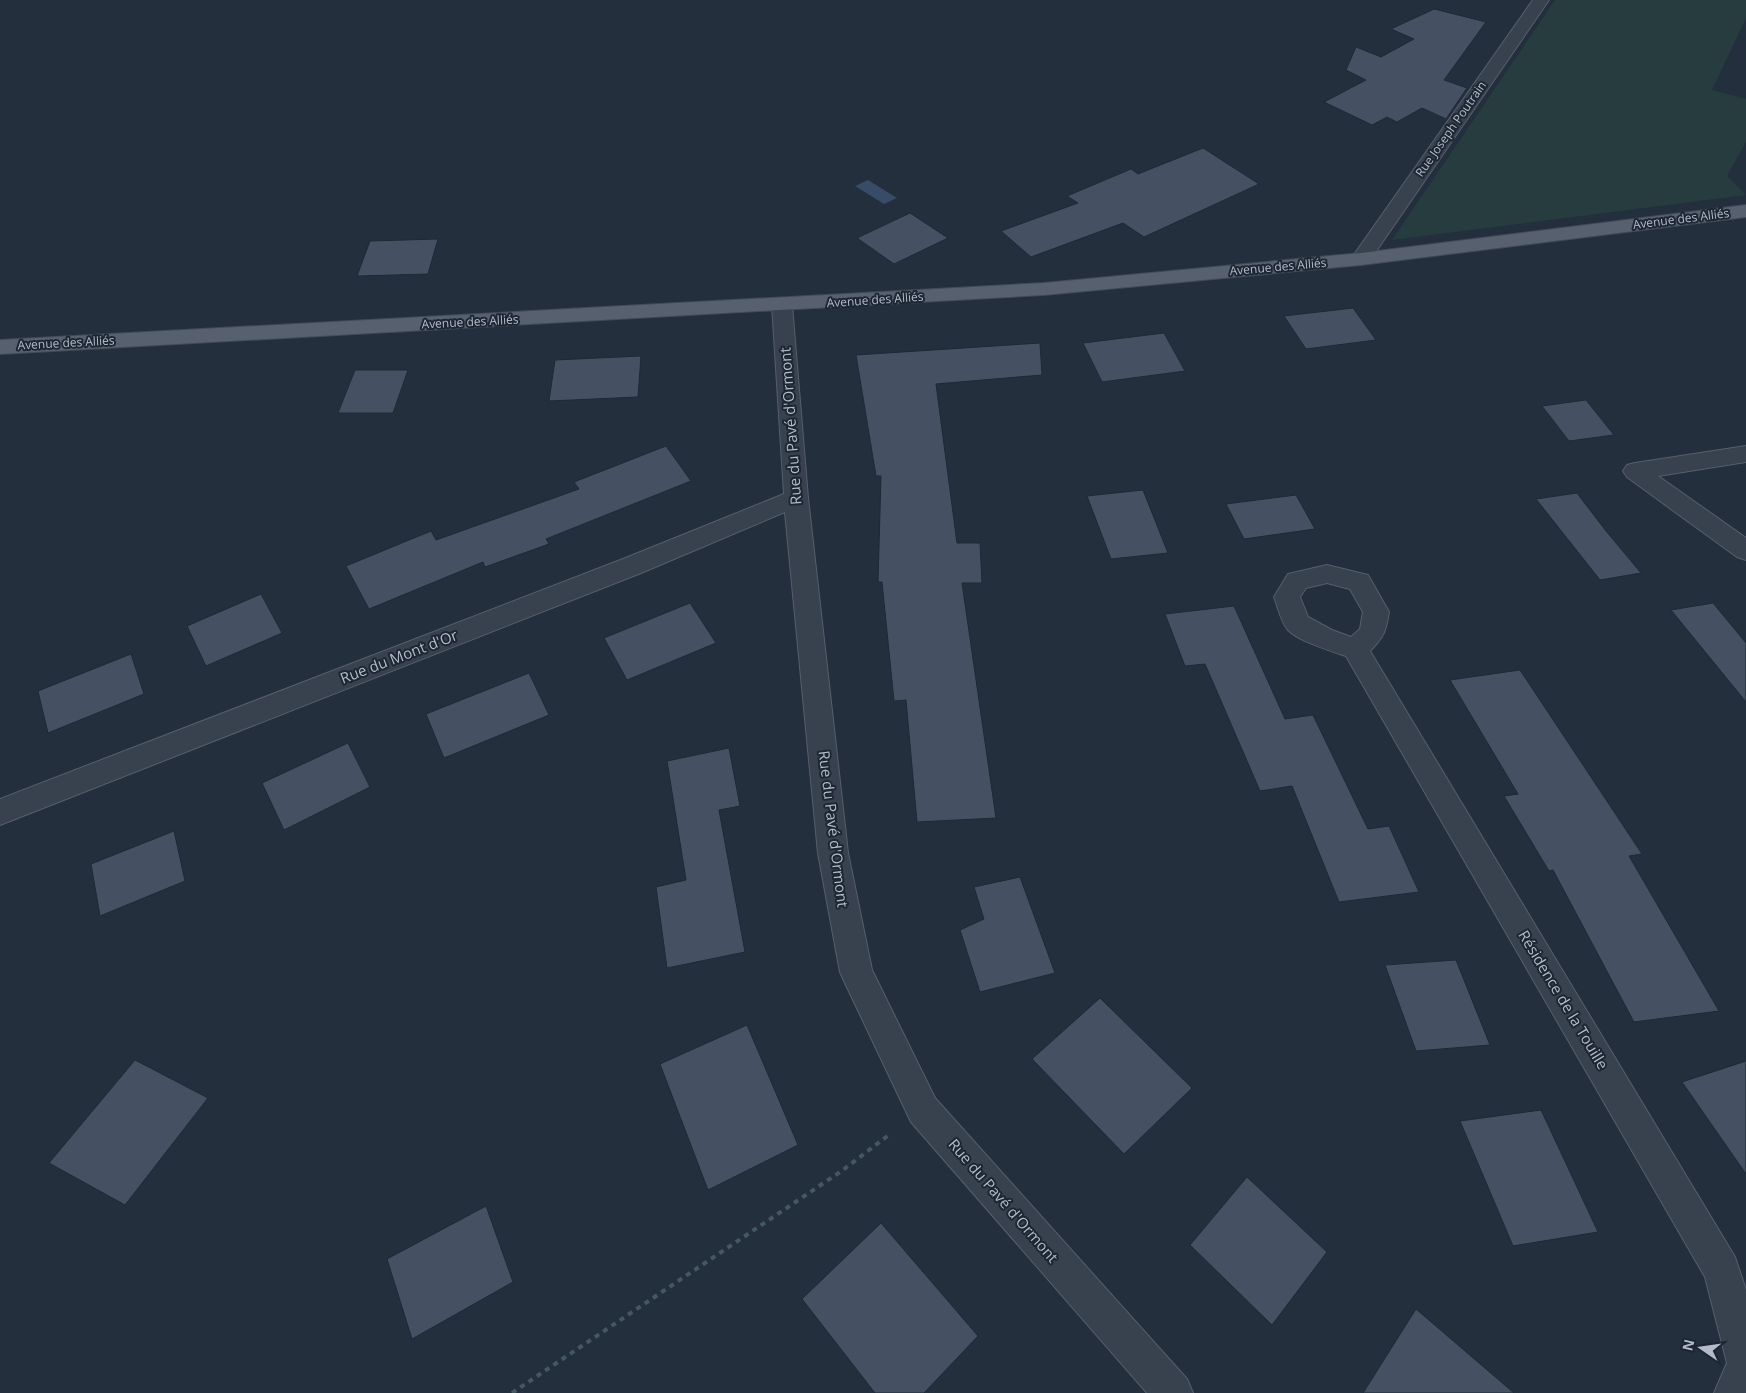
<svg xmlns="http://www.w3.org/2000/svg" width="1746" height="1393" viewBox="0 0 1746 1393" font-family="'Open Sans',sans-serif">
	<rect width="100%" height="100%" fill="#242f3e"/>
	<path fill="#263c3f" d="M 1555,0 L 1746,0 L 1746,18 L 1712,90 L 1746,99 L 1746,142 L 1727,176 L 1746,195 L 1392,240 Z"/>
	<path fill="#394c67" d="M 868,180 L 897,198 L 884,204 L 855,186 Z"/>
	<path fill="#455162" stroke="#1f2835" d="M 1434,9 L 1486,22 L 1444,80 L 1467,88 L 1446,119 L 1422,108 L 1397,122 L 1387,117 L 1372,125 L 1324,102 L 1366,80 L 1346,70 L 1356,47 L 1381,57 L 1414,39 L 1391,29 Z
		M 1203,148 L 1259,184 L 1144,237 L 1123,223 L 1031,257 L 1001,231 L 1078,203 L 1067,196 L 1131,169 L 1138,174 Z
		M 910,213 L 948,238 L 894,264 L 857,238 Z
		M 438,239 L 428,274 L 357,276 L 370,241 Z
		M 1353,308 L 1376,340 L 1306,349 L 1284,316 Z
		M 1164,333 L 1185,371 L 1102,382 L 1083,343 Z
		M 1040,343 L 1042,375 L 936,384 L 957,543 L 980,543 L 982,583 L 962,583 L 996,818 L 917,822 L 906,700 L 894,701 L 882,582 L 878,582 L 881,476 L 876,476 L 856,355 Z
		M 641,356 L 638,397 L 549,401 L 555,360 Z
		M 355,370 L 408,370 L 393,413 L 338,413 Z
		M 1586,400 L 1614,435 L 1569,441 L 1542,406 Z
		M 666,446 L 691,481 L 546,539 L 549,544 L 485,567 L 483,562 L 369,609 L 346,566 L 431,531 L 436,540 L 579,489 L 574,482 Z
		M 1143,490 L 1168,553 L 1111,559 L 1087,496 Z
		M 1577,493 L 1606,531 L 1641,573 L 1600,580 L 1536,499 Z
		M 1296,495 L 1315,529 L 1244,539 L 1226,504 Z
		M 261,594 L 282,633 L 206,666 L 187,626 Z
		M 690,603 L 716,643 L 627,680 L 604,638 Z
		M 1713,603 L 1746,643 L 1746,702 L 1671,610 Z
		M 1234,606 L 1285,719 L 1313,715 L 1368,829 L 1389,826 L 1419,892 L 1339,902 L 1292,786 L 1260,791 L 1205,664 L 1185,666 L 1165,614 Z
		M 131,654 L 144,694 L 48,733 L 38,691 Z
		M 1520,670 L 1642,854 L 1629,856 L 1719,1011 L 1634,1022 L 1553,870 L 1549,871 L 1504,796 L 1518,794 L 1450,680 Z
		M 529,673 L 549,715 L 444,758 L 426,714 Z
		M 348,743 L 370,787 L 284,830 L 262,783 Z
		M 729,748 L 740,806 L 719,810 L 745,952 L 667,968 L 656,887 L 686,880 L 667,761 Z
		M 174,831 L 185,881 L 100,916 L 91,864 Z
		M 1020,877 L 1055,973 L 980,992 L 960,930 L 984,919 L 974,887 Z
		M 1456,960 L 1490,1045 L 1416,1051 L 1385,965 Z
		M 1100,998 L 1192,1088 L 1124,1154 L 1032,1059 Z
		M 747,1025 L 798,1145 L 708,1190 L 660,1064 Z
		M 135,1060 L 208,1098 L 125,1205 L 49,1163 Z
		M 1746,1061 L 1746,1174 L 1682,1082 Z
		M 1541,1110 L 1598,1232 L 1513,1246 L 1460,1121 Z
		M 1247,1177 L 1327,1252 L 1272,1325 L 1190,1245 Z
		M 486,1206 L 513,1282 L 412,1339 L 387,1259 Z
		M 881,1223 L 978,1336 L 924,1393 L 875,1393 L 802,1299 Z
		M 1416,1309 L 1514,1393 L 1363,1393 Z"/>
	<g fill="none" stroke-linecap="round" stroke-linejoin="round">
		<g stroke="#565f6c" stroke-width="2">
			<path id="minor" d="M 1533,0 L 1549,0 L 1368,263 L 1361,265 L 1354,263 L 1351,259 Z
				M 782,299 L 789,301 L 792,305 L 808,498 L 848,853 L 872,970 L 935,1098 L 1187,1379 L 1193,1393 L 1147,1393 L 911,1122 L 845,983 L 840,972 L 818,853 L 785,512 L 641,573 L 0,825 L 0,799 L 623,559 L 784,494 L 772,305 L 775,301 Z
				M 1746,446 L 1746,462 L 1658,476 L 1746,538 L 1746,560 L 1737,557 L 1627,477 L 1623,471 L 1627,465 L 1635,463 Z
				M 1327,565 L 1368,575 L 1389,612 C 1386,631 1384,637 1370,651 L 1735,1257 L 1746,1290 L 1746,1393 L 1714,1393 L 1727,1363 L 1705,1277 L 1346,656 C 1331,651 1298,641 1288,630 C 1281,622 1278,607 1274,597 L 1288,574 ZM 1327,583 L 1350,589 L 1363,612 L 1360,629 L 1351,637 L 1332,630 L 1308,617 L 1300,597 L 1306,588 Z"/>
		</g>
		<g stroke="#414a57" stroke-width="2">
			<path id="primary" d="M 1746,205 L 1746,217 L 1361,265 L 1044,295 L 0,354 L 0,340 L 1044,283 L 1361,253 Z"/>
		</g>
		<path stroke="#44595c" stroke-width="4" stroke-dasharray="5 5" stroke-linecap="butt" d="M 512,1393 L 843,1170 L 890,1134"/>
		<use href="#minor" fill="#38414e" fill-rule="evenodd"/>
		<use href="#primary" fill="#56606e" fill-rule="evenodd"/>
	</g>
	<g text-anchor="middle" stroke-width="4" stroke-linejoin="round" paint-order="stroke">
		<g font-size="12" fill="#b4bcc9" stroke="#1d2633">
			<text transform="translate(1451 129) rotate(-55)" y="4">Rue Joseph Poutrain</text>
			<text transform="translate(1681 219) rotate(-7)" y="4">Avenue des Alliés</text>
			<text transform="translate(1278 267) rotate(-5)" y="4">Avenue des Alliés</text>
			<text transform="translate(875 300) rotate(-4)" y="4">Avenue des Alliés</text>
			<text transform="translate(470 322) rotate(-3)" y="4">Avenue des Alliés</text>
			<text transform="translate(66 343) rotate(-3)" y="4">Avenue des Alliés</text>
		</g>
		<g font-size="15" fill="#b4bcc9" stroke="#1d2633">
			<text transform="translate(791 426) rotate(-94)" y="5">Rue du Pavé d'Ormont</text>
			<text transform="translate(399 657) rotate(-21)" y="5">Rue du Mont d'Or</text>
			<text transform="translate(833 829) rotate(83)" y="5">Rue du Pavé d'Ormont</text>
			<text transform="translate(1563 1000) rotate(59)" y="5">Résidence de la Touille</text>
			<text transform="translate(1003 1201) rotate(49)" y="5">Rue du Pavé d'Ormont</text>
		</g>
	</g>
	<g transform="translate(1701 1348) rotate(283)" stroke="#1d2633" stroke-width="4" paint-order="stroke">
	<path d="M0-4L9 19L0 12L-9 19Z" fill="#b4bcc9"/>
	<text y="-8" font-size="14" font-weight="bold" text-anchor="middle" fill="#b4bcc9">N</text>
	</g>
</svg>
